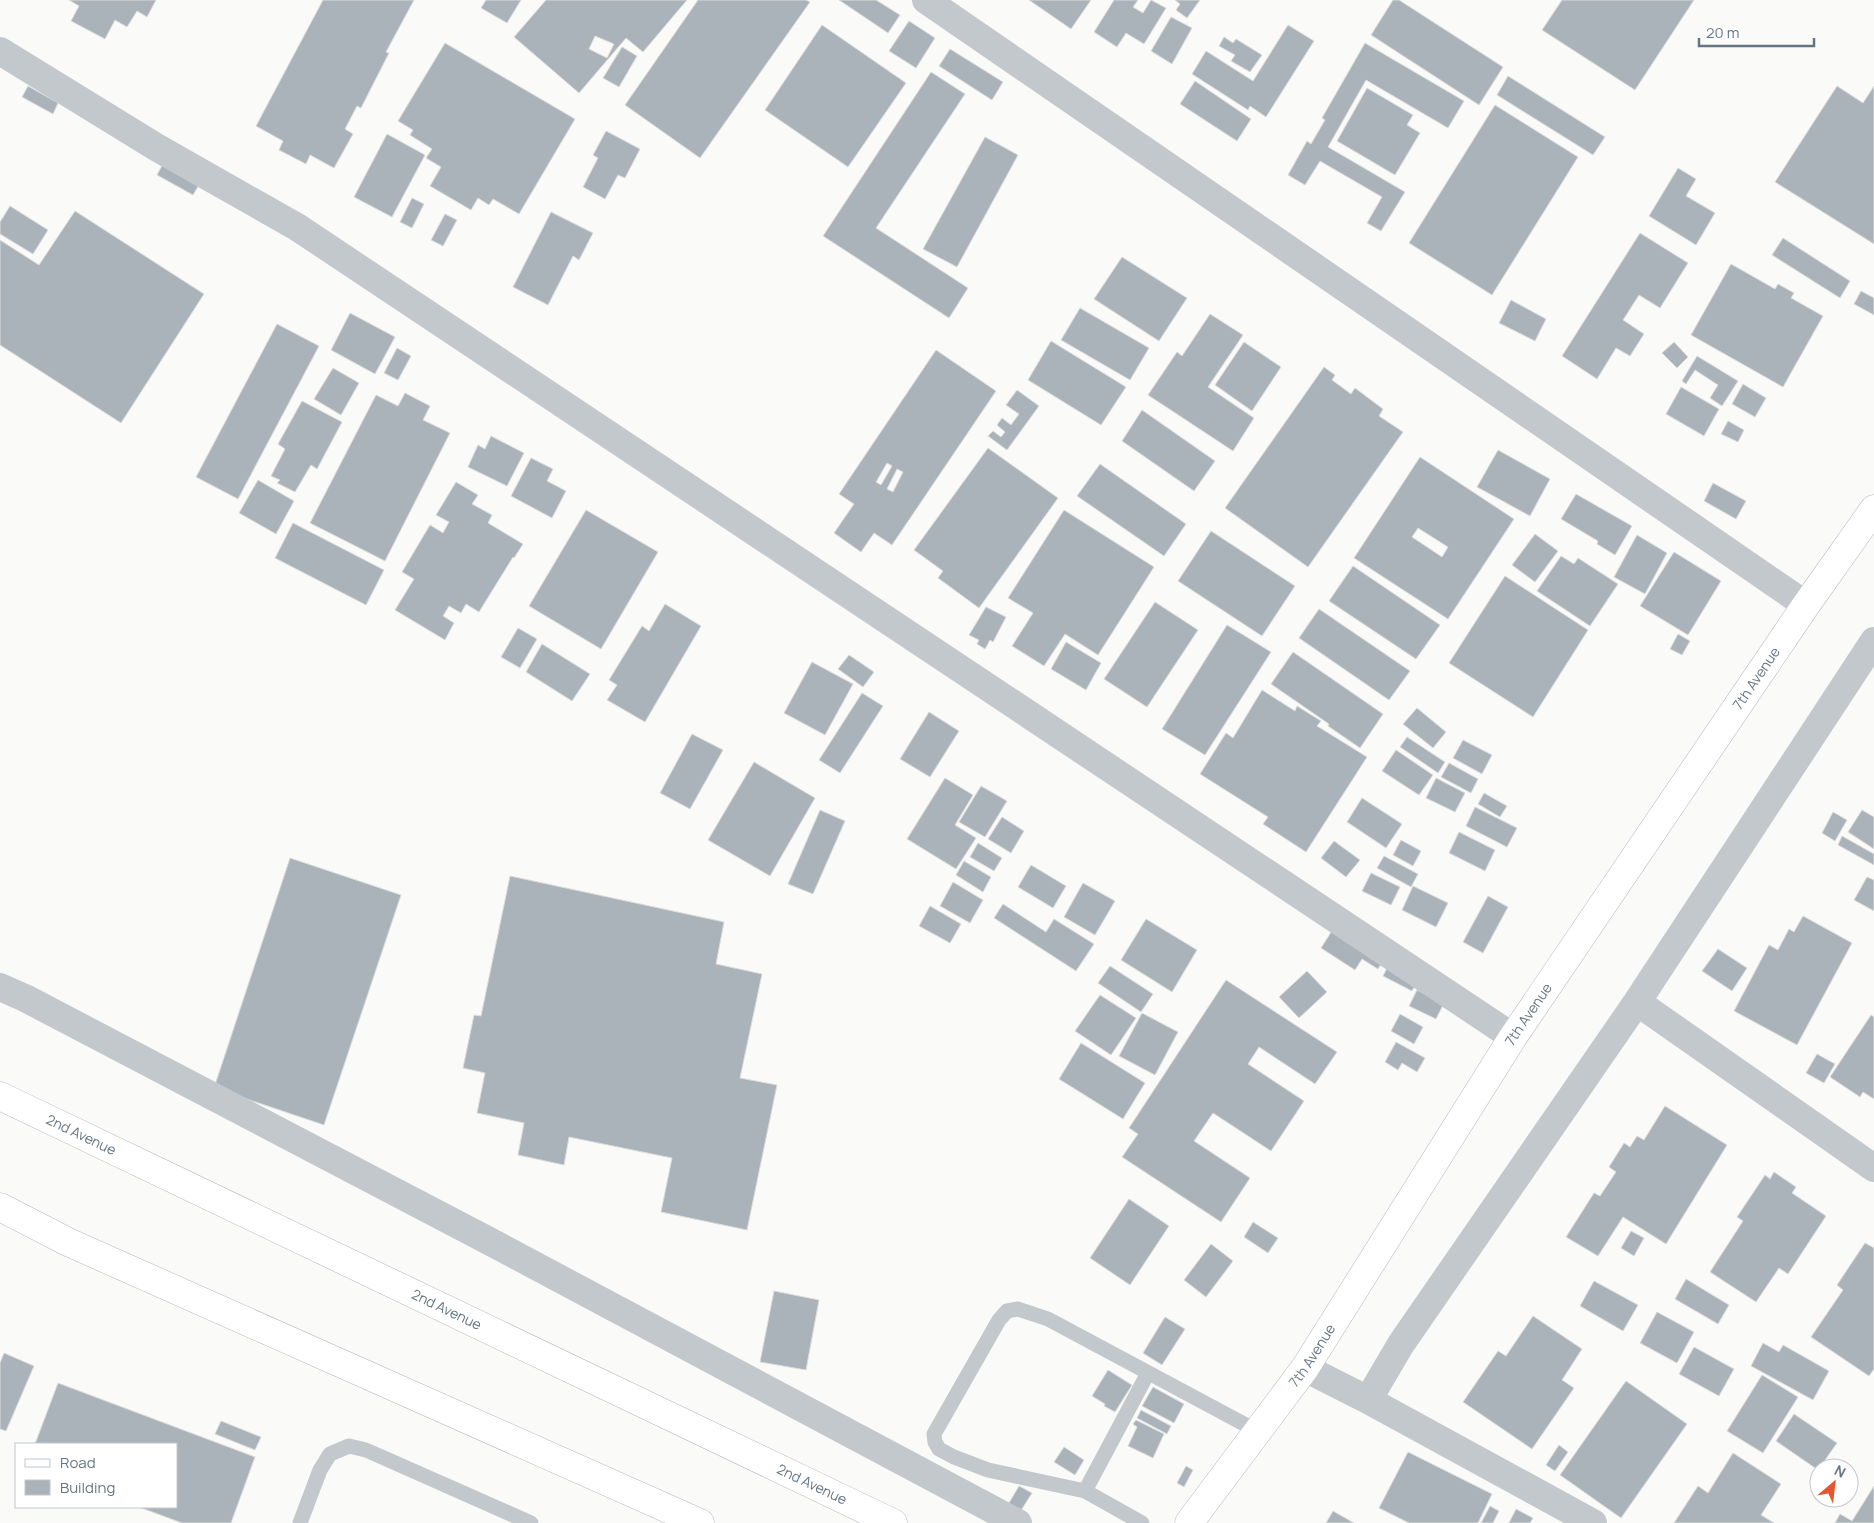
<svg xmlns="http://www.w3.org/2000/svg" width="1874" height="1523" viewBox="0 0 1874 1523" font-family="Manrope,sans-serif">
	<rect width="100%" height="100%" fill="#fafaf8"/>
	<path fill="#aab3b9" stroke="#dcdcda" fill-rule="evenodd" d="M 69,0 L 156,0 L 147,17 L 137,11 L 127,27 L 115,20 L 105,39 L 71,21 L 79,6 Z
		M 323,0 L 414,0 L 386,52 L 389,53 L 361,108 L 357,106 L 345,129 L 353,134 L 334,168 L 310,155 L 306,164 L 279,150 L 283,141 L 256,126 Z
		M 486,0 L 521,0 L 507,23 L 481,8 Z
		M 546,0 L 687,0 L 643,52 L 626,38 L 579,93 L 514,37 ZM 595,36 L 614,44 L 607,58 L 589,49 Z
		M 698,0 L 806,0 L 810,2 L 700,158 L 625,105 Z
		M 839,0 L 876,0 L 900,15 L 888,33 Z
		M 1029,0 L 1091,0 L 1071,29 Z
		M 1114,0 L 1138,0 L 1133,7 L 1143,13 L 1151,0 L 1166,8 L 1144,44 L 1126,33 L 1117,47 L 1094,32 Z
		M 1175,0 L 1200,0 L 1187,18 L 1176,10 L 1180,4 Z
		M 1393,0 L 1399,0 L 1503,67 L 1479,105 L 1371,35 Z
		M 1562,0 L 1694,0 L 1635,90 L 1542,30 Z
		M 1171,17 L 1192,28 L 1172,64 L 1151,51 Z
		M 909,21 L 935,38 L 916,68 L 889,51 Z
		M 822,25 L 906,83 L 848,167 L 765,110 Z
		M 1288,25 L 1314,41 L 1266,117 L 1250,106 L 1248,110 L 1192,74 L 1206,51 L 1253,81 Z
		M 1224,37 L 1233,43 L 1236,39 L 1262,55 L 1250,72 L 1231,61 L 1235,55 L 1219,46 Z
		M 445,43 L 575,119 L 519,214 L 493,199 L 489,205 L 478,198 L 471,210 L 430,186 L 441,167 L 426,158 L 432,149 L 410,135 L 413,130 L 398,121 Z
		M 1365,43 L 1464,101 L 1448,128 L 1366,80 L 1328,147 L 1405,192 L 1381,231 L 1367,223 L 1382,197 L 1320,161 L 1305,185 L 1288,175 L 1307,141 L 1311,144 L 1325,120 L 1322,118 Z
		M 622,47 L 637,56 L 619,87 L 603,78 Z
		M 950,49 L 1003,82 L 992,100 L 939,66 Z
		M 931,72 L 965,94 L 876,228 L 968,288 L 949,318 L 823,236 Z
		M 1508,76 L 1605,137 L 1593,155 L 1497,95 Z
		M 1195,81 L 1251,119 L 1237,141 L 1180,104 Z
		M 28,86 L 58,103 L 53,114 L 22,97 Z
		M 1837,86 L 1863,103 L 1874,86 L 1874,244 L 1775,182 Z
		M 1367,88 L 1413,115 L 1407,125 L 1420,133 L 1395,175 L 1337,141 Z
		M 1495,105 L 1578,157 L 1492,295 L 1409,243 Z
		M 606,131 L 640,149 L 625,178 L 618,175 L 605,199 L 583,187 L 598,158 L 593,155 Z
		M 387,134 L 425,155 L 392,217 L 354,197 Z
		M 985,137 L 1018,155 L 957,267 L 923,249 Z
		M 166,158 L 203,178 L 193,195 L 157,175 Z
		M 1678,168 L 1696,179 L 1686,196 L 1715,213 L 1696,245 L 1649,216 Z
		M 412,198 L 424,204 L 412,228 L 400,222 Z
		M 10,206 L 48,230 L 33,254 L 0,234 L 0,222 Z
		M 75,211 L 204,294 L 121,423 L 0,345 L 0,240 L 39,265 Z
		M 551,212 L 593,233 L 579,260 L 573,256 L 548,305 L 513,287 Z
		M 445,214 L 457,220 L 443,246 L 431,240 Z
		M 1640,233 L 1688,263 L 1660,308 L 1639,295 L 1623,320 L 1644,334 L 1630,356 L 1616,348 L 1597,379 L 1562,356 Z
		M 1783,238 L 1850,281 L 1840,298 L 1772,255 Z
		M 1122,257 L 1187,298 L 1159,341 L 1094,299 Z
		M 1731,264 L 1775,289 L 1778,284 L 1794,293 L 1791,298 L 1823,316 L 1783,387 L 1691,335 Z
		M 1861,291 L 1874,298 L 1874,315 L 1854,304 Z
		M 1511,300 L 1546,319 L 1535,341 L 1499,323 Z
		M 1080,308 L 1149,348 L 1130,380 L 1061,340 Z
		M 350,313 L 395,337 L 375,374 L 331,350 Z
		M 1210,314 L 1243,335 L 1208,387 L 1254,418 L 1233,451 L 1148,395 L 1177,352 L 1182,356 Z
		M 277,324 L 319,346 L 238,499 L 196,477 Z
		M 1051,341 L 1126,387 L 1101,425 L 1028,380 Z
		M 1244,342 L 1281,367 L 1252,411 L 1215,385 Z
		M 1674,342 L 1688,357 L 1677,368 L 1662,353 Z
		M 397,348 L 411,356 L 398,380 L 384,373 Z
		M 936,350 L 996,391 L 892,545 L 874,533 L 861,552 L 834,533 L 854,504 L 839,494 ZM 887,463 L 892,466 L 881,485 L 876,482 ZM 897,469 L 903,472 L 893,492 L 887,489 Z
		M 1697,356 L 1738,381 L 1722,406 L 1710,398 L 1718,385 L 1695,370 L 1686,384 L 1682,381 Z
		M 1324,367 L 1335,375 L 1332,380 L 1351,394 L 1355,388 L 1383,409 L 1379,416 L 1403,432 L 1308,567 L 1225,508 Z
		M 333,368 L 359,383 L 341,415 L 314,399 Z
		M 1743,384 L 1766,398 L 1755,417 L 1732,404 Z
		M 1681,387 L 1719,409 L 1704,436 L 1666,414 Z
		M 1017,390 L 1039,406 L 1007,450 L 988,436 L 993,431 L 1001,437 L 1005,432 L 997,425 L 1002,418 L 1011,425 L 1019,414 L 1006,405 Z
		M 405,393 L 430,406 L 423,420 L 450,433 L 385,561 L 310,523 L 376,395 L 398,406 Z
		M 302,401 L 342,422 L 317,469 L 311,465 L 295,492 L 277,483 L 280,480 L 271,476 L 285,449 L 278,444 Z
		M 1142,410 L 1215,461 L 1194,491 L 1122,441 Z
		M 1728,421 L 1744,430 L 1738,442 L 1721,434 Z
		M 491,436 L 524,453 L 507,486 L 468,467 L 478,445 L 485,449 Z
		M 988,448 L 1058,498 L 979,608 L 938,578 L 943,571 L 914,550 Z
		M 1498,450 L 1550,479 L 1530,516 L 1477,487 Z
		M 1420,457 L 1514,519 L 1448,619 L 1354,558 ZM 1418,528 L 1448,547 L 1442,557 L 1412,537 Z
		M 531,458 L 553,469 L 547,481 L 566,491 L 552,518 L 511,496 Z
		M 1100,464 L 1186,524 L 1164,556 L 1077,496 Z
		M 258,480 L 294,501 L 276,534 L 239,513 Z
		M 456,482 L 478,495 L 472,504 L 492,515 L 488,523 L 523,544 L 514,558 L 513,557 L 479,612 L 466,604 L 461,613 L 449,606 L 443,616 L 454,623 L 445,640 L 395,610 L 414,579 L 402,572 L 430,525 L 443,533 L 449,522 L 436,515 Z
		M 1713,483 L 1746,501 L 1736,519 L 1704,501 Z
		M 1576,494 L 1632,526 L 1615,555 L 1597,544 L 1598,541 L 1561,519 Z
		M 586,510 L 658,552 L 601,649 L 529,606 Z
		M 1064,510 L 1154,567 L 1098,655 L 1065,634 L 1044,666 L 1012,646 L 1033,613 L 1008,598 Z
		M 293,523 L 384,570 L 366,605 L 275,558 Z
		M 1211,531 L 1295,586 L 1262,636 L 1178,581 Z
		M 1535,534 L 1558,551 L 1535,582 L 1512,565 Z
		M 1637,535 L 1667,553 L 1645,594 L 1614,577 Z
		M 1674,552 L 1721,581 L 1688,635 L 1640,606 Z
		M 1561,556 L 1574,564 L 1578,558 L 1618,584 L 1590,626 L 1537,591 Z
		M 1353,566 L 1440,625 L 1416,659 L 1329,601 Z
		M 1505,576 L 1588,630 L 1533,717 L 1449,663 Z
		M 1155,602 L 1198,630 L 1147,707 L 1104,679 Z
		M 665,604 L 701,626 L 645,722 L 607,700 L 617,685 L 609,680 L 642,626 L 649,631 Z
		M 986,607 L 1006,617 L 993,642 L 990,640 L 985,649 L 977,644 L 979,640 L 969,635 Z
		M 1319,609 L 1410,671 L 1389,700 L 1299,638 Z
		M 1227,625 L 1271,652 L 1205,755 L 1162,729 Z
		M 518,628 L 537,639 L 520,668 L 501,657 Z
		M 1678,634 L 1690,641 L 1682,655 L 1670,649 Z
		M 1066,642 L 1101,663 L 1086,690 L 1051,669 Z
		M 542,644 L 590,674 L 572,701 L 526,672 Z
		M 1293,652 L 1383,714 L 1360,748 L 1328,726 L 1329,724 L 1271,684 Z
		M 849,655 L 874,672 L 863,687 L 838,669 Z
		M 812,662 L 853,684 L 825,735 L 784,713 Z
		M 1262,690 L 1295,711 L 1297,706 L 1321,721 L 1317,726 L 1367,757 L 1306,852 L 1263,824 L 1268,817 L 1200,774 L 1226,733 L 1233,738 Z
		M 862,693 L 883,706 L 840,773 L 819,760 Z
		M 1417,708 L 1446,732 L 1433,748 L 1403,724 Z
		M 929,712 L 959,731 L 930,777 L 900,759 Z
		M 692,734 L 723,750 L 690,809 L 660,793 Z
		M 1407,737 L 1445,762 L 1438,773 L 1400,747 Z
		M 1463,740 L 1492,755 L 1482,774 L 1453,758 Z
		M 1396,750 L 1433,775 L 1419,795 L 1382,771 Z
		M 754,762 L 815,798 L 770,876 L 708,840 Z
		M 1449,763 L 1478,779 L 1471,793 L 1441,777 Z
		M 945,778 L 973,795 L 955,825 L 976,838 L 956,869 L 907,839 Z
		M 1436,778 L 1465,793 L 1455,812 L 1426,798 Z
		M 981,786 L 1007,801 L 985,837 L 959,822 Z
		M 1484,793 L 1507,806 L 1500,817 L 1478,804 Z
		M 1362,798 L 1402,824 L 1386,848 L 1347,822 Z
		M 1475,807 L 1517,828 L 1507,847 L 1466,826 Z
		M 820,810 L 845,821 L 813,894 L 788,884 Z
		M 1862,810 L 1874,817 L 1874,849 L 1848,832 Z
		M 1833,812 L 1847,820 L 1835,841 L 1822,833 Z
		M 1002,817 L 1024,831 L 1011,853 L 988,839 Z
		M 1459,832 L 1495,850 L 1485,871 L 1449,853 Z
		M 1842,836 L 1874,854 L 1874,865 L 1838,845 Z
		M 1401,840 L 1421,851 L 1413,866 L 1393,855 Z
		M 1334,841 L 1360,860 L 1346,877 L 1321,858 Z
		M 978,843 L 1002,858 L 994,871 L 970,857 Z
		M 1384,856 L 1418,874 L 1411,887 L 1377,868 Z
		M 290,858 L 401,895 L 324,1125 L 214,1088 Z
		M 964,861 L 991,877 L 983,892 L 956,875 Z
		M 1031,865 L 1066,886 L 1053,908 L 1018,887 Z
		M 1371,873 L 1400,887 L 1391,905 L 1362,891 Z
		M 510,876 L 724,922 L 716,964 L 762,974 L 740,1078 L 777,1085 L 747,1230 L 661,1212 L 672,1158 L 569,1137 L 564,1165 L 518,1155 L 524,1123 L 477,1113 L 485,1073 L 463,1068 L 474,1015 L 481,1016 Z
		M 1867,877 L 1874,880 L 1874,911 L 1854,900 Z
		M 953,882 L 983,900 L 970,923 L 940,906 Z
		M 1083,883 L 1115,901 L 1095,935 L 1064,917 Z
		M 1413,886 L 1448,903 L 1436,927 L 1402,910 Z
		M 1488,896 L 1508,907 L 1483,953 L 1463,942 Z
		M 1003,904 L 1046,932 L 1054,919 L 1094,944 L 1076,971 L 994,918 Z
		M 930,906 L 961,924 L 950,943 L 919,926 Z
		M 1803,916 L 1852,943 L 1797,1045 L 1734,1011 L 1769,945 L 1778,950 L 1789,929 L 1794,932 Z
		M 1146,919 L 1197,950 L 1172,992 L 1121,960 Z
		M 1337,923 L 1387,954 L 1378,969 L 1362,959 L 1355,970 L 1321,948 Z
		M 1718,949 L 1747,968 L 1732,991 L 1702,971 Z
		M 1390,962 L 1419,977 L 1412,991 L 1383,976 Z
		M 1110,966 L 1153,994 L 1141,1012 L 1098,983 Z
		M 1307,971 L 1327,992 L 1299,1018 L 1279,997 Z
		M 1226,980 L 1337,1052 L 1315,1084 L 1259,1047 L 1248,1064 L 1304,1101 L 1271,1151 L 1213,1113 L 1194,1141 L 1250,1178 L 1221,1222 L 1122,1157 L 1138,1134 L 1129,1128 Z
		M 1417,990 L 1444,1003 L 1436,1019 L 1409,1006 Z
		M 1100,995 L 1136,1018 L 1111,1055 L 1075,1031 Z
		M 1142,1013 L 1178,1032 L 1155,1075 L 1119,1056 Z
		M 1400,1014 L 1423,1027 L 1414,1044 L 1391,1031 Z
		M 1871,1015 L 1874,1017 L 1874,1099 L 1863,1092 L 1860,1097 L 1830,1077 Z
		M 1396,1042 L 1425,1058 L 1417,1072 L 1402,1063 L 1398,1070 L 1385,1062 Z
		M 1081,1043 L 1145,1083 L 1123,1119 L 1059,1079 Z
		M 1817,1054 L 1835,1064 L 1824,1083 L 1806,1073 Z
		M 1665,1106 L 1727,1145 L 1666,1244 L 1623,1217 L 1598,1256 L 1566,1237 L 1594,1193 L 1600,1196 L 1616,1172 L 1609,1167 L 1624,1143 L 1630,1147 L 1637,1136 L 1644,1140 Z
		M 1774,1172 L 1796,1187 L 1792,1193 L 1826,1216 L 1788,1274 L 1779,1268 L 1756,1302 L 1710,1272 L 1743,1221 L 1737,1217 L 1765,1175 L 1770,1179 Z
		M 1129,1199 L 1169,1226 L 1130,1285 L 1090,1258 Z
		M 1253,1222 L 1278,1238 L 1268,1253 L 1244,1237 Z
		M 1631,1231 L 1644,1238 L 1634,1256 L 1621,1248 Z
		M 1865,1243 L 1874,1248 L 1874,1369 L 1869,1376 L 1811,1337 L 1843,1290 L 1837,1285 Z
		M 1211,1244 L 1233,1261 L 1206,1297 L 1184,1280 Z
		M 1686,1279 L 1729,1305 L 1718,1324 L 1675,1299 Z
		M 1594,1281 L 1638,1305 L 1623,1331 L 1580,1306 Z
		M 774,1291 L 819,1300 L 806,1370 L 760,1362 Z
		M 1657,1312 L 1694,1332 L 1677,1363 L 1640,1343 Z
		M 1533,1316 L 1582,1349 L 1562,1380 L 1574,1388 L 1532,1449 L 1463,1402 L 1498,1351 L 1506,1356 Z
		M 1165,1317 L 1185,1329 L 1162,1365 L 1143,1353 Z
		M 1763,1343 L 1779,1352 L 1783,1345 L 1829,1371 L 1813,1400 L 1751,1366 Z
		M 1694,1347 L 1734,1369 L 1719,1396 L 1679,1374 Z
		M 4,1353 L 34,1366 L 6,1431 L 0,1429 L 0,1363 Z
		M 1108,1370 L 1132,1385 L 1115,1412 L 1104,1406 L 1105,1404 L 1092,1396 Z
		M 1762,1375 L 1798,1397 L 1763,1453 L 1727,1431 Z
		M 1626,1381 L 1687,1424 L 1621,1518 L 1560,1475 Z
		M 58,1383 L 255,1457 L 231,1523 L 182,1523 L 139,1507 L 176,1507 L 176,1444 L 35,1444 Z
		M 1153,1387 L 1184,1404 L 1174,1423 L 1142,1406 Z
		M 1141,1410 L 1171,1426 L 1167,1434 L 1137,1418 Z
		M 1794,1414 L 1837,1443 L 1818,1470 L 1776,1441 Z
		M 1136,1420 L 1164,1434 L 1153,1458 L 1128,1446 L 1137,1427 L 1133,1424 Z
		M 221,1421 L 261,1437 L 255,1450 L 215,1434 Z
		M 1559,1445 L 1568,1452 L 1555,1471 L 1546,1465 Z
		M 1064,1447 L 1084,1460 L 1075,1475 L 1054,1462 Z
		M 1408,1452 L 1492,1494 L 1478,1523 L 1409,1523 L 1379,1508 Z
		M 1733,1453 L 1781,1484 L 1761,1515 L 1774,1523 L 1674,1523 L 1698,1486 L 1708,1493 Z
		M 1186,1466 L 1193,1470 L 1184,1487 L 1177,1483 Z
		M 1019,1486 L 1032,1493 L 1018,1515 L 1006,1508 Z
		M 1874,1486 L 1874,1523 L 1835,1523 L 1840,1514 L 1852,1521 Z
		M 1490,1506 L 1499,1511 L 1493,1523 L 1481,1523 Z
		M 1516,1509 L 1533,1518 L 1530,1523 L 1509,1523 Z
		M 1333,1511 L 1354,1523 L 1326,1523 Z"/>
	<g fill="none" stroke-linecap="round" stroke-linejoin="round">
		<g stroke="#b3babf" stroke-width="29">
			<g id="secondary">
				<path id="s1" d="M 0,1096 L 893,1523"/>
				<path d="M 0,1207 L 68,1242 L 700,1523"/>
				<path id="s2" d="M 1189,1523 L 1305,1368 L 1513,1037 L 1806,605 L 1874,509"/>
			</g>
		</g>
		<path stroke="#c3c8cc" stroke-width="15" d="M 1085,1491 L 1148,1373
			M 300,1523 L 320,1470 L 330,1454 L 349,1446 L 366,1450 L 531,1523
			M 1142,1523 L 1085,1491 L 988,1470 L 954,1457 L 939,1449 L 935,1442 L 934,1434 L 999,1320 L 1007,1311 L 1018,1309 L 1048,1319 L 1259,1432"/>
		<path stroke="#c3c8cc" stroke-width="28" d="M 926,0 L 1806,605
			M 0,51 L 156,147 L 297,227 L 1513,1037
			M 0,987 L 25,998 L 489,1241 L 1018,1523
			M 1637,1002 L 1874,1168
			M 1305,1368 L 1368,1400 L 1401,1344 L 1637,1002 L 1874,641
			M 1368,1400 L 1593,1523"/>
		<use href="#secondary" stroke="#fff" stroke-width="28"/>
	</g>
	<g text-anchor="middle" stroke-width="5" stroke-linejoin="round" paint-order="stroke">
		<g font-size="14" fill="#657683" stroke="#fff">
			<text dy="5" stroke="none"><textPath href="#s2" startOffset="1018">7th Avenue</textPath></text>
			<text dy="5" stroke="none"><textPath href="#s2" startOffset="612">7th Avenue</textPath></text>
			<text dy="5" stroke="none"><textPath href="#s1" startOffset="90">2nd Avenue</textPath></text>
			<text dy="5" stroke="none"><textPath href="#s1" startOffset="495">2nd Avenue</textPath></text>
			<text dy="5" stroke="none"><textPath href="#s2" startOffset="208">7th Avenue</textPath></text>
			<text dy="5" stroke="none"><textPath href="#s1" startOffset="900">2nd Avenue</textPath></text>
		</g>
	</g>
	<rect x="15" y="1443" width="162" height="65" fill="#ffffff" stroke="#c1c8cd"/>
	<rect x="25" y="1459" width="25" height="8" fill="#ffffff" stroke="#c1c8cd"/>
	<text x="60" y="1468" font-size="15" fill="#657683">Road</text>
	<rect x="25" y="1480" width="25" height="15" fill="#aab3b9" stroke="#c1c8cd"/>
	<text x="60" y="1493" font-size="15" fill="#657683">Building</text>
	<g transform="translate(1834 1483) rotate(28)"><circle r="24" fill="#ffffff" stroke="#c1c8cd"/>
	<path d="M0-4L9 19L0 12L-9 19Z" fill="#e4572e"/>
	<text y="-8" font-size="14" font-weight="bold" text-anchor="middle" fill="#657683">N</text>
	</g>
	<path d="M1699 38v8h115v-8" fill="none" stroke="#657683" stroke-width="2.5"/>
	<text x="1706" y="38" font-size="15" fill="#657683" stroke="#ffffff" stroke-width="4" paint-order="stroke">20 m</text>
</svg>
